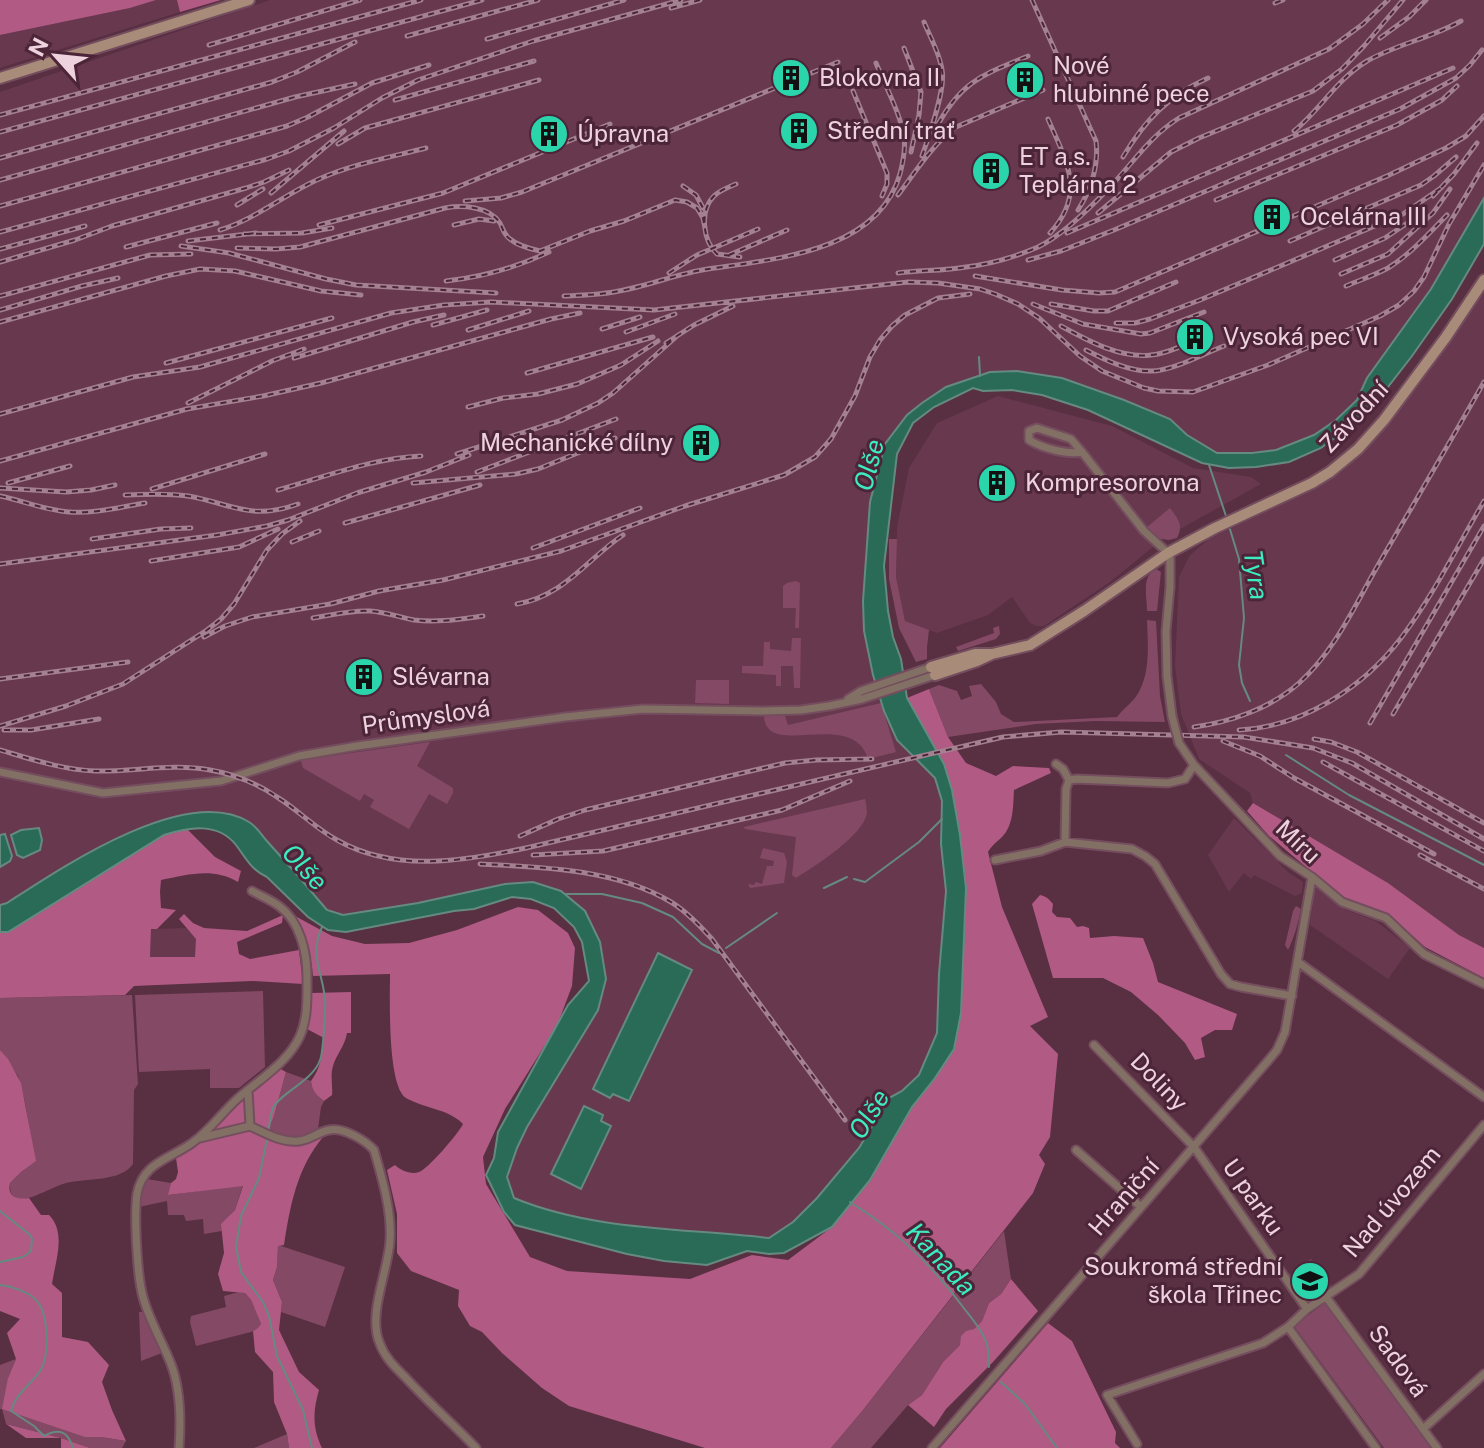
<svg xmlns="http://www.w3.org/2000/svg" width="1484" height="1448" viewBox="0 0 1484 1448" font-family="'Public Sans',sans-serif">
	<rect width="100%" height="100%" fill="#592f42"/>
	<path fill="#68384f" d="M 156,0 L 177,0 L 180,12 L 0,68 L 0,35 L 130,8 Z
		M 270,0 L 1484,0 L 1484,198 L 1431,289 L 1367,378 L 1357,400 L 1336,420 L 1314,435 L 1276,450 L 1252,453 L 1217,453 L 1187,435 L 1170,419 L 1062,378 L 1017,371 L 990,372 L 946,387 L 922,403 L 879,464 L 870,502 L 863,601 L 864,631 L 884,711 L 897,740 L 935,778 L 942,801 L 941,844 L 946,891 L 939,974 L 937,1033 L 919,1075 L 902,1091 L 889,1098 L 859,1148 L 817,1198 L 793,1222 L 769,1239 L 654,1228 L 588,1219 L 536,1207 L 514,1198 L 507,1177 L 517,1148 L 527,1127 L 598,1010 L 585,911 L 506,884 L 418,903 L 343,915 L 327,910 L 265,839 L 184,814 L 0,905 L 0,92 Z
		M 1484,292 L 1484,948 L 1459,935 L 1388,883 L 1253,803 L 1250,793 L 1199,759 L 1181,714 L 1175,666 L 1179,577 L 1190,555 L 1209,539 L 1297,497 L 1342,472 L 1379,435 L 1404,404 Z
		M 998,396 L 1112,426 L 1193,468 L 1251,477 L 1261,484 L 1164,538 L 1110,582 L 1044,626 L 1037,626 L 1030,623 L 1012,597 L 988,615 L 937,633 L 905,622 L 896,577 L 897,527 L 909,468 L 937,423 Z
		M 1234,818 L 1288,872 L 1303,882 L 1302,893 L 1295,896 L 1254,875 L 1251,879 L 1244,873 L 1229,892 L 1208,855 Z
		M 1317,887 L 1346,910 L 1376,921 L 1410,948 L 1388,979 L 1310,925 L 1315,890 Z
		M 186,928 L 197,939 L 195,957 L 150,957 L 151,929 Z
		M 1311,1258 L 1332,1286 L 1308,1302 L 1289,1275 Z"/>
	<path fill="#844964" d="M 1170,508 C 1178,519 1184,525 1177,538 L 1169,540 L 1155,538 L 1146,528 Z
		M 889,539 L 897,539 L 896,577 L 905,621 L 929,630 L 927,647 L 927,659 L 916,662 L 899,628 L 889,579 Z
		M 1156,569 L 1161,572 L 1157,611 L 1147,611 C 1147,596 1141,576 1156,569 Z
		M 796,581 L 800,583 L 799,628 L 795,628 L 796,608 L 783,608 L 783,586 L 787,583 Z
		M 1147,620 L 1156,621 L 1160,696 L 1165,722 L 1095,721 L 1036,724 L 948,737 L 929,689 L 939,685 L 957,691 L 961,700 L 972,696 L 969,686 L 981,684 L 996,702 L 1001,714 L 1014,722 L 1117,717 C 1122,710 1129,705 1135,698 C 1151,676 1148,646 1147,620 Z
		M 999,626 L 1000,634 L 996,639 L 958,651 L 956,647 L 994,633 L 993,628 Z
		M 792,638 L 801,638 L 800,688 L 794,688 L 793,666 L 781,666 L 781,686 L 776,686 L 776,675 L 742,673 L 742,666 L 763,666 L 764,642 L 770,642 L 770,649 L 791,651 Z
		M 696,680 L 729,680 L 729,704 L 695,703 Z
		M 881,703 L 896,752 L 868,759 C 853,707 764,761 764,715 L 785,716 L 788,725 Z
		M 430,742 L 417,766 L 453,788 L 453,793 L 447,804 L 429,794 L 409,829 L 370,807 L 374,800 L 364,794 L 360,801 L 303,768 L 301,760 Z
		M 865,799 C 866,801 867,811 867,813 C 863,836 815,866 796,878 L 792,875 L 796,837 L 745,829 L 744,827 Z
		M 763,848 L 784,853 L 787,862 L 784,883 L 750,888 L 748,884 L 754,885 L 756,882 L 762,884 L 767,866 L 773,866 L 774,861 L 760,858 Z
		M 1296,906 L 1301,909 C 1298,924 1294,938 1288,950 L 1285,945 L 1293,911 Z
		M 263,991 L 265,1067 L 239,1088 L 210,1088 L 210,1069 L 139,1072 L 135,995 Z
		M 132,995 L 138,1084 L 134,1090 L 133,1164 C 121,1182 86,1178 66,1183 C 54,1186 28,1202 18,1199 C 10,1197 10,1190 10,1183 L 21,1172 L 35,1161 L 25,1102 L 18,1076 L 0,1050 L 0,998 Z
		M 286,1072 L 311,1081 C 312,1091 316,1095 324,1101 L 321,1107 L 318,1129 C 303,1142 286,1137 268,1131 L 274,1116 Z
		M 147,1179 L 171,1183 L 169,1195 L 243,1185 L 235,1210 L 222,1224 L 222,1231 L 204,1234 L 203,1219 L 186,1221 L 184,1215 L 168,1215 L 167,1201 L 139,1207 L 141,1194 Z
		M 1004,1231 L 1011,1279 L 1001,1294 L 989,1303 L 982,1321 L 974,1329 L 966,1332 L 960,1345 L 943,1362 L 922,1395 L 908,1405 L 871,1448 L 831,1448 L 863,1410 Z
		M 278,1245 L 345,1267 L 325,1327 L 281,1312 L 282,1302 L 273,1280 L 277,1267 Z
		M 239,1292 L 245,1293 L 251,1300 L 261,1324 L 259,1328 L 251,1332 L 196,1346 L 190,1322 L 191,1316 L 226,1307 L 224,1296 Z
		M 1326,1302 L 1435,1448 L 1384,1448 L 1294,1326 Z
		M 139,1312 L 144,1312 L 162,1353 L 141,1361 Z
		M 16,1359 L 8,1378 L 85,1437 L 101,1437 L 126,1441 L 122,1448 L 90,1448 L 61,1438 L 6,1424 L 2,1409 L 0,1409 L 0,1365 Z
		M 287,1434 L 289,1448 L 254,1448 Z"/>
	<path fill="#b05a84" d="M 0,0 L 156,0 L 130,8 L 0,35 Z
		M 177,0 L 221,0 L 180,12 Z
		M 929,689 L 948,737 L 966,763 L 996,776 L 1013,766 L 1049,768 L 1051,773 L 1014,790 C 1013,805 1014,825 1002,837 C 997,842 992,845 988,852 L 1002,907 L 1048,1017 L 1030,1026 L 1058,1054 L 1050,1137 L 1039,1155 L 1045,1164 L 1033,1193 L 863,1410 L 831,1448 L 705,1448 L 569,1406 L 542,1388 L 502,1353 L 482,1332 L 470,1326 L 458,1306 L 459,1290 L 411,1271 L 397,1253 L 397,1214 L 387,1170 L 395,1165 C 400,1170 411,1175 419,1172 C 427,1170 459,1133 463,1124 C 449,1109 423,1108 406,1098 C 387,1086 390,997 390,974 L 313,976 C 311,954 305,936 295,916 L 332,936 L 365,944 L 409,943 L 457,930 L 518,907 L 538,910 L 568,933 L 575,948 L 572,986 L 557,1026 L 505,1109 L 483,1157 L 486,1184 L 530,1257 L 567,1271 L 690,1279 L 752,1255 L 788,1260 L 832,1227 L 870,1180 L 912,1107 L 935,1078 L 954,1049 L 961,1013 L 960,835 L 907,698 Z
		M 1253,803 L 1388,883 L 1459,935 L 1484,948 L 1484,978 L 1425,947 L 1388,914 L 1342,897 L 1269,836 L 1247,811 Z
		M 186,828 L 215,857 L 241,871 L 238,882 C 212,867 188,875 161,880 L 160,892 L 161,908 L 176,910 L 157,929 L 151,929 L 150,957 L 195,957 L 196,939 L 179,919 L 184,914 L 193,923 L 204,928 L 247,931 L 283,915 L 282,923 L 237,942 L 239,954 L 250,959 L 299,950 L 303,984 L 252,981 L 134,986 L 125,995 L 0,998 L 0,932 L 8,931 L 164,835 Z
		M 1040,895 C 1046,896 1049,899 1053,904 L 1052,912 L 1057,917 L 1070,918 L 1077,927 L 1083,926 L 1089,928 L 1090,938 L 1114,936 L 1143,938 L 1153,963 L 1158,982 L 1237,1014 L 1232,1030 L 1215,1030 L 1201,1038 L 1205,1057 L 1195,1060 L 1185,1043 L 1158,1015 L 1131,992 L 1103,978 L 1053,978 L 1032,904 Z
		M 351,992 L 351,1033 L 347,1033 C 345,1046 336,1055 333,1066 C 330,1076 333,1086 332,1095 L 324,1101 C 316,1095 312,1091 311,1081 C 321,1068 322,1054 324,1038 L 307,1029 L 310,1014 L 311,993 Z
		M 0,1050 L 8,1059 L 21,1083 L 36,1161 L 21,1172 L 10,1183 C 7,1197 17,1200 29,1198 L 41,1215 L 49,1215 C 67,1233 55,1262 52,1284 L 62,1293 L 62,1337 L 88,1342 L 109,1365 L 102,1382 L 112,1410 L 126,1441 L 101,1437 L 85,1437 L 2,1409 L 8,1378 L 16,1359 L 7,1333 L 20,1319 L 0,1311 Z
		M 279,1068 L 286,1072 L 274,1116 L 268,1131 L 268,1138 C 292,1146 299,1146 323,1137 C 297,1168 290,1206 284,1245 L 278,1246 L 277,1267 L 273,1280 L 282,1302 L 279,1330 L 299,1372 L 319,1390 C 313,1411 312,1427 322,1448 L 289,1448 L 287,1434 L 274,1402 L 273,1372 L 255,1352 L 253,1331 L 258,1328 L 261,1324 L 251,1300 L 245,1293 L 223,1291 L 218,1274 L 224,1253 L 221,1224 L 235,1210 L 243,1186 L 168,1195 L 171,1183 L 176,1179 L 178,1172 L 176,1158 C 215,1134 243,1096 279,1068 Z
		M 1011,1279 L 1038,1311 L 993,1362 L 946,1409 L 934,1427 L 908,1405 L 922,1395 L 943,1362 L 960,1345 L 961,1336 L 966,1331 L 974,1329 L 982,1321 L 989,1303 L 1001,1294 Z
		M 1048,1323 L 1072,1341 L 1116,1432 L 1115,1443 L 1120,1448 L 940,1448 Z
		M 6,1424 L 61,1438 L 90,1448 L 61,1448 L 61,1438 L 26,1438 Z"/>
	<path fill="#2a6b58" stroke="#658a80" stroke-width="2" d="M 1484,198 L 1484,244 L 1452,299 L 1412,356 L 1384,392 L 1347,429 L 1321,448 L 1289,462 L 1256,467 L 1229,468 L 1202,463 L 1088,410 L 1042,395 L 1012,390 L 983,391 L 973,388 L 934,407 L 913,423 L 897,454 L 884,566 L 888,611 L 893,637 L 901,659 L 907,698 L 944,764 L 952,790 L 960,835 L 966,888 L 961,1013 L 954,1049 L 935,1078 L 912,1107 L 870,1180 L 832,1227 L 784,1253 L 769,1254 L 747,1251 L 707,1265 L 664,1261 L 627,1254 L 515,1225 L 504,1212 L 486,1175 L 494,1158 L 498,1132 L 568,1005 L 589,981 L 582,942 L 574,927 L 554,908 L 531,899 L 512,897 L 474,909 L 454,911 L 346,932 L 328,930 L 308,917 L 267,877 C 251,870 246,858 236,845 C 218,822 189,827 164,835 L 8,932 L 0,932 L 0,905 L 7,903 C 61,868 186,783 249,822 C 256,826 261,834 266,840 C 287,863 307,886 327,910 L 343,915 L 418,903 L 505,884 L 533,882 L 561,891 L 585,911 L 600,942 L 606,979 L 598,1010 L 527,1127 L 517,1148 L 507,1177 L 514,1198 C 594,1231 684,1228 769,1238 L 793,1222 L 817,1198 L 859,1148 L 889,1098 L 902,1091 L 919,1075 L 937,1033 L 939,974 L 946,891 L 941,844 L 942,801 L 935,778 L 897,740 L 884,711 L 873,675 L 864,631 L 863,601 L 870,502 L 885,444 L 907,415 L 922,403 L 946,387 L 990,372 L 1017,371 L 1062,378 L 1124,400 L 1170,419 L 1187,435 L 1217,453 L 1252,453 L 1276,450 L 1314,435 L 1336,420 L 1357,400 L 1367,378 L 1431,289 Z
		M 39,828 L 42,840 L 40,850 L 23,858 L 17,855 L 11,835 L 21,830 Z
		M 5,834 L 12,856 L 10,861 L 0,867 L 0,835 Z
		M 658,953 L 692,970 L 629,1101 L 613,1094 L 610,1098 L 593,1089 Z
		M 584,1106 L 603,1115 L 601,1121 L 611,1126 L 581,1189 L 551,1174 Z"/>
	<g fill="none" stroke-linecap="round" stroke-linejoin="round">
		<path stroke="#658a80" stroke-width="2" d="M 979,357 L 980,376
			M 1209,465 L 1226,516
			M 1229,526 L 1239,559 L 1244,618 L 1239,665 L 1242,683 L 1250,701
			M 1286,755 L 1349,795 L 1484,865
			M 854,879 L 865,882 L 919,842 L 942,819
			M 824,888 L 847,877
			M 565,894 L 602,894 L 642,903 L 673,917 L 702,944 L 719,953
			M 726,948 L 777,913
			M 268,1133 C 270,1125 270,1115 273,1108 C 280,1093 313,1081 320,1060 C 323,1054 326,1007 325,999 C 322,969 309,956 322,927
			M 267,1139 L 259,1178 L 241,1216 L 236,1247 L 241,1272 L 263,1302 L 269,1316 L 277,1356 L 303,1410 L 312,1448
			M 850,1202 C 898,1232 929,1262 963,1307 C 972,1319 985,1333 988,1349 C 989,1354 988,1361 989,1367
			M 0,1211 L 30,1235 L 32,1239 L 31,1251 L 23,1257 L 0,1262
			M 0,1285 C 11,1286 26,1291 35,1299 C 49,1312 50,1356 40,1371 C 30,1386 15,1394 11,1411 L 34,1426 L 44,1436 C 59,1428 68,1431 73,1448
			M 1001,1382 L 1025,1404 L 1057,1448"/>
		<g stroke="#744d5e" stroke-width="11">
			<path id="street" d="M 1082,452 C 1067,455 1042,448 1029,440 L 1029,431 L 1037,428 L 1071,439 L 1082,452 L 1144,531 L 1168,553 L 1170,558 L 1170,587 L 1166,631 L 1167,676 L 1172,716
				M 848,699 L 861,691 L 931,667
				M 1056,764 L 1063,769 L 1069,780
				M 0,772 L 103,793 L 221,781 L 299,756 L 357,746 L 565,717 L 643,709 L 761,711 L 801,710 L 829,706 L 862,699 L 935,675
				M 1065,842 L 1066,789 L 1069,780 L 1077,779 L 1168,783 L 1185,779 L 1194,765
				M 995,860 L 1041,851 L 1065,842 L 1132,849 L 1145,856 L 1155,864 L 1221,974 L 1230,984 L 1241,987 L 1292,996
				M 1312,877 L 1342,902 L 1386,918 L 1424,954 L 1484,984
				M 1298,962 L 1484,1097
				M 1094,1045 L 1194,1147 L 1307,1309
				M 248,1090 L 250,1126 C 265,1133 282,1143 299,1141 C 310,1140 318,1132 329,1130 C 343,1127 365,1140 374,1150 C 382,1178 392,1211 390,1241 C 388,1272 367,1315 380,1344 C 385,1358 396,1368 406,1378 C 428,1402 453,1424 476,1448
				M 200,1138 L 250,1126
				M 1076,1150 L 1141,1207
				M 1326,1297 L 1437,1448
				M 1288,1327 L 1376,1448
				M 1423,1429 L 1484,1374
				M 1137,1444 L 1107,1395 L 1263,1343 L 1288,1327 L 1307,1309 L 1359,1274 L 1484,1125
				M 179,1448 C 181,1420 181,1390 171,1364 C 162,1341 149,1320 143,1297 C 137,1276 134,1215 137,1194 C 143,1162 170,1159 192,1143 C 209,1131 221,1114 236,1100 C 257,1081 288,1063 300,1036 C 308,1018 307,997 307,977 C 307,952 300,921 279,906 C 271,900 261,896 252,891
				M 932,1448 L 1267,1062 L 1277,1050 L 1285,1032 L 1312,877 L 1280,856 L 1194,765 L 1179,743"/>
		</g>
		<g stroke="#744d5e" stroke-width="14">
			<path id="secondary" d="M 0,78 L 249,0
				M 931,667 L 975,654 L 990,654
				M 935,675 L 977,661 L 992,654 L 1030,645 L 1084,611 L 1168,553 L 1215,528 L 1312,483 L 1330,472 L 1358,449 L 1384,420 L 1446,337 L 1484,280"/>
		</g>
		<use href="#street" stroke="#837065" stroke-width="7"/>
		<use href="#secondary" stroke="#a98b79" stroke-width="10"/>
		<g stroke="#a48190" stroke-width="5">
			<path id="rail" d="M 1032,0 L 1096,141 C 1099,165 1091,190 1078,210
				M 1275,3 L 1283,0
				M 671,8 L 700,0
				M 407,36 L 538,0
				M 1380,38 L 1409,17 L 1426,0
				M 487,39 L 624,0
				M 209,45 L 360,0
				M 904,48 L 921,92 L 919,115 L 911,152
				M 1342,69 L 1364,46 L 1403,0
				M 853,91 L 887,173 L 887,184 L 882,196
				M 395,100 L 534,61
				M 0,115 L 421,0
				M 1048,119 C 1066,161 1087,193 1050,233
				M 938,124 C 963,80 983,75 1028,56
				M 1294,131 C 1320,110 1337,79 1367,61 C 1397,44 1431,38 1461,21
				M 0,132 L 482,0
				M 338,144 L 365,128 L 539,80
				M 922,156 C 929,136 946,89 942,70 C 940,54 930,37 924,22
				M 1123,157 C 1145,120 1168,96 1208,78
				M 0,158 L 272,82 L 297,72 L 355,42
				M 0,180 L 295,97 L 355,84
				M 736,184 C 729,187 720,190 714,196 C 699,211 703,241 717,254 L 740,257
				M 683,186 L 696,195 L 703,208
				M 271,193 L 344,131
				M 898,195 C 916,171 932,145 956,127 L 1043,90
				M 1433,196 L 1454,174 L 1477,143
				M 1216,200 L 1397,125 L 1442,100 L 1457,86
				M 465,201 L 501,198 L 522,192 L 838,62
				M 237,205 L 263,189
				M 0,206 L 287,126 L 308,117 L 372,83 L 429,65
				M 1098,213 L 1171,152 L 1199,138 L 1313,91 L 1342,69
				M 319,225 L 443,193 L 610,124
				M 454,225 L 479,219 L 494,221
				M 220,230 C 256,219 285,194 319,179 C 353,164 391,157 426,148
				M 0,232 L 267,159 L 289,151 L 334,128 L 382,98 L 418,80 L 533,41 L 681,0
				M 1067,233 L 1453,68
				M 244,234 L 302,233 L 332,228
				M 188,241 L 256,233
				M 1290,241 L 1421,185 L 1434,176 L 1456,157
				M 181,246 L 229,253 L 326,279 L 356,285 L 496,293
				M 126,247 L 217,223
				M 237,248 L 276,249 L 300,247 L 445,208 C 462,205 489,206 500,223 C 503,229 504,235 510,239 C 518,246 531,249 540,251 L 590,231 L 624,221 L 675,200 L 687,202 L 697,208 L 703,218 L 705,228
				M 0,249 L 85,226
				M 729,255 L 787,230
				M 1028,260 L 1061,251 L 1114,230 L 1400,109 L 1456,78 L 1470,65 L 1482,50
				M 1335,260 L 1385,238 L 1415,218
				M 0,262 L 75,240 L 112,226 L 246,188 L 264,182 L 289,170
				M 669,273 L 697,255 L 758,229
				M 898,273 C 921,270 944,271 966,267 C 991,264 1015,257 1038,247 C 1063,235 1090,208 1109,188 C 1133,163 1150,136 1179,118 L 1329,49 L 1363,24 L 1388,0
				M 1341,274 L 1388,254 L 1433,213 L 1450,189
				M 975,276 L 1062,290 L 1099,293 L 1115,292 L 1387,176 L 1446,148 L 1466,136 L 1484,116
				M 446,281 C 483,277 515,268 549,252
				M 1346,286 C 1360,280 1375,275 1388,268 C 1411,254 1429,233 1447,215
				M 0,296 L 150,255 L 191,254
				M 564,296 C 582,295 601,295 619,291 C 647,286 674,275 702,270 C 771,259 877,254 900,174 C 903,162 906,149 904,137 C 901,115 885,85 876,63
				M 1033,304 L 1083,324 L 1141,334 L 1150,333 L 1204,312
				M 1051,304 L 1094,311 L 1108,311 L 1176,282
				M 0,310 L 82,286 L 118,278
				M 0,322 L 166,276 L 200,269 L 235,271 L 321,291 L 361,295
				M 1116,323 L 1135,323 L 1150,319 L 1200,300 L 1403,214 L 1441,188
				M 433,325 L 487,310
				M 1061,326 C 1087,340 1120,359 1151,355 C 1171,353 1192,341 1210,332
				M 602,329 L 640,317
				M 468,330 L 529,311
				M 626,332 L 675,314
				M 666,343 L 694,325 L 733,306
				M 1086,350 C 1105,360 1130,372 1152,371 C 1172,371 1205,353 1224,346
				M 294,358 L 413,322 L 444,315
				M 166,363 L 332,318
				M 527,373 L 653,337
				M 188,403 L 272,361 L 304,349
				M 468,407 L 503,398 L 538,394 L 577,384 L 621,365 L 658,341
				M 0,414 L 133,377 L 200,367 L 391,313 L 444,305 L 491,302 L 654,310 L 908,282 L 938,283 L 980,289 L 995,294 L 1018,304 L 1039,318 L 1080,356 L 1102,371 L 1144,388 L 1158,391 L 1193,392 L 1268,365 L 1380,316 L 1399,305 L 1414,291 L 1424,277 L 1449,224 L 1484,165
				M 457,454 L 562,420 L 598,403 L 613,393 L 676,337
				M 0,461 L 187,409 L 263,396 L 321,383 L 551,319 L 580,313
				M 477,472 L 616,419
				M 8,483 L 70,466
				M 413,483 L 516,474 L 538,469 L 615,438
				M 0,488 L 66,492 L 91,490 L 115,485
				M 152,489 L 265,454
				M 278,490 C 325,477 373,458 421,456
				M 125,495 C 146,494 167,493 188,496 C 233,504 250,521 298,504
				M 0,496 C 23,501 45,510 69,512 C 94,514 120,507 145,503
				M 345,523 L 480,485
				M 92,539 L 161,529 L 191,528
				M 292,542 L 319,531
				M 533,548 L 640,508
				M 151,561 L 239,547 L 278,529
				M 0,564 L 217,535 L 267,526 L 288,520 L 357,493 L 426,472 L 469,455
				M 517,604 C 564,596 586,560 623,535
				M 313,618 C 332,615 351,610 370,611 C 385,612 399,617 414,620 C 437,623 460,619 483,616
				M 204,637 L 225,626 L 252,617 L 330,604 L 379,591 L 443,580 L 561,551 L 685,506 L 784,475 L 815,457 L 831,439 L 855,396 L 870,357 L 880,340 L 892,326 L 905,315 L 938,298 L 970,294
				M 0,679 L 128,662
				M 1393,714 L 1484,559
				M 1370,723 L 1484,526
				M 0,726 L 66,706 L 123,684 L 207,630 L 221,619 L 234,604 L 267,550 L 282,534 L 300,521
				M 1194,727 C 1231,722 1271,708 1299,683 C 1334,652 1354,607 1377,567 C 1413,505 1449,444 1484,382
				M 4,730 L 31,730 L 99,719
				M 1239,730 C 1302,727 1363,688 1401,638 C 1433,596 1457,547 1484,501
				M 1314,739 L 1331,742 L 1357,752 L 1484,823
				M 1223,741 L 1260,756 L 1294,778 L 1434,854
				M 0,750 C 31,759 63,770 95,771 C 133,772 172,763 210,770 C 233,774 258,784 277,797 C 298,810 315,828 337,840 C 395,873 464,861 526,848 L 1003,737 L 1061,732 L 1244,737 L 1313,748 L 1352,763 L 1484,839
				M 1323,762 L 1484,851
				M 520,836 L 558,819 L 585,810 L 785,763 L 816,760 L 872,759
				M 533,855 L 603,851 L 782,810 L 850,781
				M 1420,855 L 1484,889
				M 480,864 C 543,867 616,869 671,902 C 687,912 700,926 712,939 L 845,1120"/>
		</g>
		<use href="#rail" stroke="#4d2538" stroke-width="2" stroke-dasharray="6" stroke-linecap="butt"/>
		<g stroke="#744d5e" stroke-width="11" stroke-linecap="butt">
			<path id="street-bridge" d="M 1172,716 L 1179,743"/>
		</g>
		<use href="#street-bridge" stroke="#837065" stroke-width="7"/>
	</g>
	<defs>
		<g id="building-disc" transform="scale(2)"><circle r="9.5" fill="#2bd5ac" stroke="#4d2538"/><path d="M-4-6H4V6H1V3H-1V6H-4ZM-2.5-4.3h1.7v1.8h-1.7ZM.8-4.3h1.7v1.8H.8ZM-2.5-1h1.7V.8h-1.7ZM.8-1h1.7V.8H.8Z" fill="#111"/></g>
		<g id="university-disc" transform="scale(2)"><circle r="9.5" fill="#2bd5ac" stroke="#4d2538"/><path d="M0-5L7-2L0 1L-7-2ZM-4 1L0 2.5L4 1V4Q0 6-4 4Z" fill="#111"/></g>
	</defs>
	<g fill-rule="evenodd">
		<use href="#building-disc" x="791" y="78"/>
		<use href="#building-disc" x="1025" y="80"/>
		<use href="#building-disc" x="799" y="131"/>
		<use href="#building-disc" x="549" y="134"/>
		<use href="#building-disc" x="991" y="171"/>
		<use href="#building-disc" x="1272" y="217"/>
		<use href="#building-disc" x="1195" y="337"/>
		<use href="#building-disc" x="701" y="443"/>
		<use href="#building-disc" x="997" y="483"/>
		<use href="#building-disc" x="364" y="677"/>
		<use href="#university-disc" x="1310" y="1281"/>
	</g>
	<g text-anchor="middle" stroke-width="6" stroke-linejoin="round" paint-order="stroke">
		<g font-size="24" fill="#eed3de" stroke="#4d2538" text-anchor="start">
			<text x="1053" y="74">Nové<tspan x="1053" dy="28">hlubinné pece</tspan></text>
			<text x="819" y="86">Blokovna II</text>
			<text x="827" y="139">Střední trať</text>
			<text x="577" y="142">Úpravna</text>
			<text x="1019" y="165">ET a.s.<tspan x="1019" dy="28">Teplárna 2</tspan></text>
			<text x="1300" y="225">Ocelárna III</text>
			<text x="1223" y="345">Vysoká pec VI</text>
			<text x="673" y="451" text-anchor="end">Mechanické dílny</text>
			<text x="1025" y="491">Kompresorovna</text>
			<text x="392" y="685">Slévarna</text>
			<text x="1282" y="1275" text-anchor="end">Soukromá střední<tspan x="1282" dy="28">škola Třinec</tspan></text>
		</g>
		<g font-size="24" fill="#eed3de" stroke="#4d2538">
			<text transform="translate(1354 417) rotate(-47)" y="8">Závodní</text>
			<text transform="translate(426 717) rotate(-8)" y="8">Průmyslová</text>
			<text transform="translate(1298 842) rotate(43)" y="8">Míru</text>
			<text transform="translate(1159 1082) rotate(46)" y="8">Doliny</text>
			<text transform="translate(1124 1197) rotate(-49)" y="8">Hraniční</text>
			<text transform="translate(1253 1197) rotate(55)" y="8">U parku</text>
			<text transform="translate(1392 1202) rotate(-50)" y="8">Nad úvozem</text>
			<text transform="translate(1398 1361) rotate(54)" y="8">Sadová</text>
		</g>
		<g font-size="26" font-style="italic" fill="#3cecc0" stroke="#4d2538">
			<text transform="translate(869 465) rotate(-75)" y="9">Olše</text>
			<text transform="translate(1256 575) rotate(82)" y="9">Tyra</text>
			<text transform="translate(305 867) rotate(47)" y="9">Olše</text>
			<text transform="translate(869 1114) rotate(-58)" y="9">Olše</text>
			<text transform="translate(941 1259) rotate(47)" y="9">Kanada</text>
		</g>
	</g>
	<g transform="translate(56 56) rotate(297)" stroke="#4d2538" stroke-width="6" paint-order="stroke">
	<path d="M0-6L14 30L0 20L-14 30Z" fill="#eed3de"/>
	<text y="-12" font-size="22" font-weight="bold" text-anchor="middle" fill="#eed3de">N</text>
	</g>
</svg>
